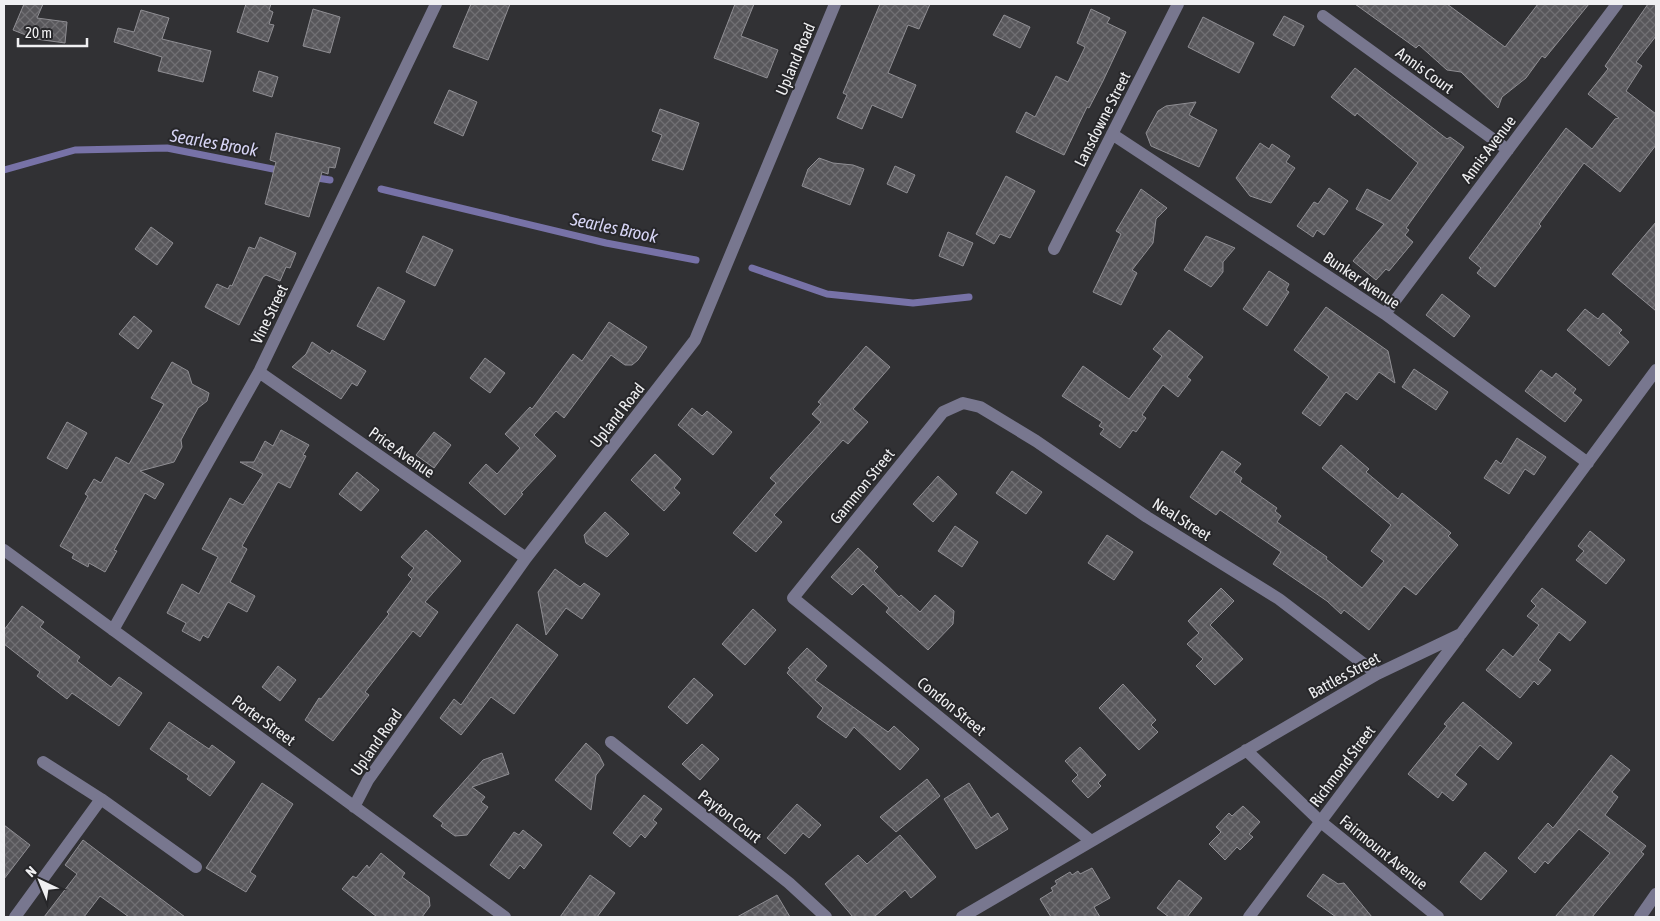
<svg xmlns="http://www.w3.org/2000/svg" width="1660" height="921" viewBox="0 0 1660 921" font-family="'Asap Condensed',sans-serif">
	<defs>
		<pattern id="building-cross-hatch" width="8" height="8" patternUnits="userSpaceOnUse" patternTransform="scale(1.25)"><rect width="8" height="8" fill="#58575b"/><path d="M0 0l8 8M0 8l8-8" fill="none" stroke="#706f73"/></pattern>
	</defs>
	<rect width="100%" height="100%" fill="#313134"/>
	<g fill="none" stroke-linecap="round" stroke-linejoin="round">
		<path stroke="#7772a7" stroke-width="7" d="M 4,170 L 75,150 L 167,148 L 283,171
			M 311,177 L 330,180
			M 381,189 L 606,243 L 696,260
			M 752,268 L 827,294 L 913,303 L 969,297"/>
	</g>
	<path fill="url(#building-cross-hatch)" stroke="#8f8e93" d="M 24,4 L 43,4 L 37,18 L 67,22 L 65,43 L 36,39 L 13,30 Z
		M 246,4 L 271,4 L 269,10 L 273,12 L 269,24 L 274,25 L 268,42 L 237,32 Z
		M 471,4 L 510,4 L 488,60 L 453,47 Z
		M 735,4 L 754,4 L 741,36 L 778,50 L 767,78 L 714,58 Z
		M 880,4 L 930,4 L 919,29 L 908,25 L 888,73 L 916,85 L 902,118 L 872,105 L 862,129 L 837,118 L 847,95 L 843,93 Z
		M 1355,4 L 1447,4 L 1505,47 L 1538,4 L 1589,4 L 1545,58 L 1542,56 L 1526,78 L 1502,97 L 1498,108 L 1461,72 L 1447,70 L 1419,45 L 1416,48 Z
		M 1648,4 L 1656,4 L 1656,36 L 1636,62 L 1642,66 L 1626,91 L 1656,114 L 1656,145 L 1620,192 L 1584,163 L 1539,224 L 1541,226 L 1495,287 L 1477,273 L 1481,268 L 1469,258 L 1566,128 L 1592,149 L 1615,119 L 1619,118 L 1588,94 L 1608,69 L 1605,66 Z
		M 313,9 L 340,17 L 330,53 L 303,46 Z
		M 1091,9 L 1110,18 L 1107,23 L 1126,32 L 1103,81 L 1089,108 L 1087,107 L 1064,155 L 1016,132 L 1026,112 L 1035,117 L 1056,76 L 1068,82 L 1085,47 L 1077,43 Z
		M 141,10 L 169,18 L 162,39 L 211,51 L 203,82 L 158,71 L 162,57 L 114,42 L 118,28 L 134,32 Z
		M 1004,15 L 1030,27 L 1020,48 L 993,35 Z
		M 1284,16 L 1304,26 L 1294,46 L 1273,35 Z
		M 1203,17 L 1254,43 L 1239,73 L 1188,47 Z
		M 1355,68 L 1447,139 L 1450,137 L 1464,147 L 1406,228 L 1409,230 L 1405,235 L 1413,242 L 1389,271 L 1386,269 L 1376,280 L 1353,261 L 1384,224 L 1356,209 L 1367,189 L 1390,201 L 1418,163 L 1357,113 L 1355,116 L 1331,97 Z
		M 259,71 L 278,77 L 272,97 L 253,91 Z
		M 449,90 L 477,102 L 463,136 L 434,123 Z
		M 1196,102 L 1189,115 L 1217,130 L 1199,167 L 1151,146 L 1146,133 L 1158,111 L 1166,106 Z
		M 660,109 L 699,123 L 683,170 L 652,160 L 662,135 L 652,131 Z
		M 276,133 L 340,148 L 335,168 L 329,167 L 328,174 L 322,172 L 309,217 L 265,204 L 276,162 L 270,160 Z
		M 1260,143 L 1269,149 L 1272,144 L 1290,156 L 1286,162 L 1295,168 L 1271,203 L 1250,196 L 1236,178 Z
		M 819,158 L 833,163 L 853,165 L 864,169 L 850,205 L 802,186 L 808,169 Z
		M 895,166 L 915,175 L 907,193 L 887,184 Z
		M 1006,176 L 1035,191 L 1010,238 L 1000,234 L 994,244 L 976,234 Z
		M 1329,188 L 1348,201 L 1324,235 L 1317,230 L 1313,237 L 1297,226 L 1314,202 L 1318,204 Z
		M 1141,189 L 1167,208 L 1156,219 L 1153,243 L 1132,270 L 1137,273 L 1121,305 L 1093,292 L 1121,234 L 1116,231 Z
		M 1656,222 L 1656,311 L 1612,274 Z
		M 151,227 L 173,243 L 157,265 L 135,249 Z
		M 948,232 L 973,243 L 963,266 L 939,256 Z
		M 423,236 L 453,250 L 435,286 L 406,272 Z
		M 1206,236 L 1235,248 L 1223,262 L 1223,272 L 1211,287 L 1184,270 Z
		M 260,237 L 296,253 L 290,268 L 286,267 L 280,281 L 266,275 L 263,277 L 239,325 L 205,307 L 217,284 L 228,289 L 230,285 L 232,286 L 249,247 L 255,249 Z
		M 1269,271 L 1289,284 L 1286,290 L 1289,292 L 1267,326 L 1243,309 Z
		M 378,287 L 405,301 L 384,340 L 357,326 Z
		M 1442,294 L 1470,316 L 1454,337 L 1426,315 Z
		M 1326,307 L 1388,351 L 1395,383 L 1379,372 L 1357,400 L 1346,392 L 1320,426 L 1302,413 L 1329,377 L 1294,350 Z
		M 1585,309 L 1598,319 L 1603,313 L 1622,330 L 1619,333 L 1629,342 L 1609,366 L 1567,330 Z
		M 134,316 L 152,331 L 138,349 L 119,334 Z
		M 609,322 L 647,347 L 638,360 L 632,365 L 625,365 L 611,355 L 564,418 L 556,411 L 534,435 L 556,456 L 521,493 L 523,494 L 505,515 L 469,483 L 486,464 L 497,474 L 520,448 L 505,434 L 530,407 L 532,409 L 573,354 L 582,361 Z
		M 1169,330 L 1203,357 L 1187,377 L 1191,380 L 1178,397 L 1163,385 L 1142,415 L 1146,418 L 1136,432 L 1133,430 L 1120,448 L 1100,434 L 1104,429 L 1099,426 L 1102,422 L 1062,396 L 1083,366 L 1129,399 L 1162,356 L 1153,349 Z
		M 312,342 L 330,354 L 332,350 L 342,356 L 366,371 L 357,386 L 352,383 L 341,399 L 292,367 L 306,354 Z
		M 866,346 L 890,367 L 853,409 L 868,422 L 848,444 L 843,440 L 774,515 L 782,522 L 756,552 L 733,533 L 776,483 L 770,478 L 821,422 L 812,414 L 821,404 L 818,402 Z
		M 485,358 L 505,373 L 490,393 L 470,378 Z
		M 172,362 L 188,371 L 192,384 L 209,393 L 207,401 L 198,408 L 181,440 L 182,447 L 174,462 L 140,471 L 164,484 L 155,499 L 145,493 L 114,550 L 117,551 L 105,572 L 89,563 L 88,567 L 72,558 L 74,554 L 60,546 L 88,496 L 85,494 L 94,479 L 101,483 L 116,457 L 129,464 L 164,404 L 151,398 Z
		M 1414,369 L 1448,392 L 1436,410 L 1402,387 Z
		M 1541,370 L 1552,378 L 1556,373 L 1576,389 L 1573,393 L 1582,400 L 1565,422 L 1525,391 Z
		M 692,408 L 702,416 L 707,411 L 732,432 L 713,455 L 678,425 Z
		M 67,422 L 87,433 L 67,469 L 47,458 Z
		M 281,430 L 309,445 L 303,455 L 306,456 L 290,488 L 278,482 L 242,546 L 247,549 L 230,582 L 255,596 L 247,612 L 228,602 L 208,638 L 203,635 L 200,641 L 182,631 L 186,623 L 167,613 L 182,584 L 199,594 L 218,557 L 202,549 L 230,498 L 243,505 L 263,474 L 240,462 L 254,462 L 265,441 L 273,446 Z
		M 434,432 L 451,445 L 434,468 L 416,455 Z
		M 1517,438 L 1546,457 L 1534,475 L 1525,469 L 1509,494 L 1484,478 L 1496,460 L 1501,464 Z
		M 1341,445 L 1369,469 L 1366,472 L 1398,499 L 1402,493 L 1451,533 L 1448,536 L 1458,545 L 1416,595 L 1404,586 L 1369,630 L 1344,610 L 1341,614 L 1327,601 L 1273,564 L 1281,552 L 1220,510 L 1216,515 L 1190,497 L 1222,451 L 1241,464 L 1234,472 L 1242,478 L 1240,482 L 1277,508 L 1275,511 L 1281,516 L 1277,522 L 1327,557 L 1326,559 L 1362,588 L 1384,561 L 1371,551 L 1391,525 L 1322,468 Z
		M 655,454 L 681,479 L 674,488 L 680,493 L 664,511 L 631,480 Z
		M 1012,471 L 1042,492 L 1026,514 L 996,493 Z
		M 357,472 L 379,490 L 361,511 L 339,494 Z
		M 938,476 L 957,494 L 933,522 L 913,504 Z
		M 605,512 L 629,534 L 607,557 L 586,543 L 584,535 Z
		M 955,526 L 978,542 L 962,567 L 938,551 Z
		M 426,530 L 461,561 L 425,602 L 438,612 L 420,637 L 413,631 L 365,692 L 369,695 L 333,741 L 305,720 L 319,698 L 321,699 L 389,614 L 387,612 L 412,579 L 408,575 L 414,568 L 401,557 Z
		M 1590,531 L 1625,560 L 1606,584 L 1576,560 L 1584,551 L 1578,546 Z
		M 1107,535 L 1133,552 L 1114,580 L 1088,563 Z
		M 858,548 L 878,567 L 874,571 L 899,597 L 901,595 L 920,612 L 935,595 L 954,611 L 953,624 L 928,650 L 886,612 L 889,608 L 863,584 L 852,595 L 831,577 Z
		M 555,569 L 580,587 L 584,583 L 600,594 L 582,619 L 566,608 L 546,635 L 538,592 Z
		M 1221,588 L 1234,601 L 1210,625 L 1243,659 L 1215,685 L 1196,666 L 1203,659 L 1187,644 L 1199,633 L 1188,621 Z
		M 1542,588 L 1586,622 L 1570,641 L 1559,632 L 1538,660 L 1551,670 L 1538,685 L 1534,681 L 1520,698 L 1486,670 L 1503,649 L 1513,657 L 1539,625 L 1527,616 L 1536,606 L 1531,601 Z
		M 22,606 L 44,622 L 40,627 L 80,657 L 77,661 L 111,687 L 119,677 L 142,693 L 119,726 L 72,693 L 67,699 L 37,676 L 40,672 L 4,644 L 4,630 Z
		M 753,609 L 776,630 L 745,665 L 722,644 Z
		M 517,624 L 558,655 L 514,714 L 491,697 L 461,735 L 440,718 L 454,699 L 461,705 Z
		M 807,648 L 827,666 L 815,680 L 888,732 L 894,726 L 919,749 L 900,770 L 854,727 L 846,738 L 817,717 L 823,708 L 787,673 L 790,669 L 788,668 Z
		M 278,666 L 296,680 L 280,701 L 262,687 Z
		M 694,678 L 713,695 L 687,724 L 668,707 Z
		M 1123,684 L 1156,720 L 1151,725 L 1158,732 L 1139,750 L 1099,708 Z
		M 1463,702 L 1512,743 L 1498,760 L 1480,745 L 1455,775 L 1467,784 L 1453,801 L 1442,792 L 1438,798 L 1408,774 L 1447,726 L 1444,724 Z
		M 169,722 L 209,749 L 212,745 L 235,762 L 210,796 L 187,779 L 189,776 L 150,749 Z
		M 586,743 L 599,755 L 604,765 L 596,775 L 591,810 L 555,780 Z
		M 702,744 L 719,759 L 700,780 L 682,764 Z
		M 1080,747 L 1106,775 L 1098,783 L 1101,786 L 1088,798 L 1072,781 L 1078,775 L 1065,761 Z
		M 502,753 L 509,774 L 472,787 L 485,797 L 481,802 L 488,807 L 467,835 L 455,836 L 441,826 L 443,823 L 433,816 L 483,760 Z
		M 1611,755 L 1630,770 L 1612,792 L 1618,797 L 1605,815 L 1646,846 L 1641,852 L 1644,854 L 1592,917 L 1555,917 L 1610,853 L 1579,829 L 1548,864 L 1545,861 L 1535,873 L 1518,858 L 1548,823 L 1553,828 Z
		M 927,779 L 940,796 L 896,832 L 880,817 Z
		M 262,783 L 293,804 L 250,872 L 256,876 L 246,892 L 206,868 Z
		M 969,783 L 991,818 L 998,813 L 1008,829 L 976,849 L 944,799 Z
		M 644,795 L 662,809 L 653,820 L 657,823 L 645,838 L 641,834 L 630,847 L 613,833 Z
		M 797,804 L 821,825 L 809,838 L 803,833 L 785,854 L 767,838 Z
		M 1243,806 L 1260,822 L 1249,834 L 1253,837 L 1240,850 L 1237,847 L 1225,860 L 1209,844 L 1221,832 L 1216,827 L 1229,813 L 1232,816 Z
		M 4,825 L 30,845 L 4,879 Z
		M 523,830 L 542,845 L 524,869 L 520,865 L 509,879 L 490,865 L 514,832 L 519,835 Z
		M 900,835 L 936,877 L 911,898 L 905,890 L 874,917 L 853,917 L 825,884 L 858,855 L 867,864 Z
		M 83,840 L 185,917 L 129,917 L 100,896 L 84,917 L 44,917 L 77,874 L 65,865 Z
		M 1485,852 L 1507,871 L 1481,900 L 1460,882 Z
		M 381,853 L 405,873 L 402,877 L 429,897 L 430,906 L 422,917 L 377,917 L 342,889 L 353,876 L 356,878 L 367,865 L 369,868 Z
		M 1092,868 L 1110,898 L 1094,907 L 1100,917 L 1051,917 L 1040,899 L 1053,891 L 1051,888 L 1057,884 L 1055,881 L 1070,872 L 1072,875 L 1078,871 L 1080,874 Z
		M 1323,874 L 1338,884 L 1344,883 L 1372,917 L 1336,917 L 1307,896 Z
		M 590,875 L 615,893 L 597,917 L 560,917 Z
		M 1179,880 L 1202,898 L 1187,917 L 1169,917 L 1157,908 Z
		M 777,895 L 790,917 L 737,917 Z"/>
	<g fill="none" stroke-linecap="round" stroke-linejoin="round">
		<path stroke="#78778f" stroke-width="12" d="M 1323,16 L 1508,150
			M 1112,134 L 1385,314 L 1588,463
			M 1054,249 L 1178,4
			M 1385,314 L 1617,4
			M 259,372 L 526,558
			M 4,550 L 505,917
			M 113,630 L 259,372 L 436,4
			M 611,742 L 789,883 L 826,917
			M 1246,750 L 1321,822 L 1438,917
			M 43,762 L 101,799 L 196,867
			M 354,807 L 368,780 L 526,558 L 695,340 L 835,4
			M 1091,841 L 793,598 L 943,412 L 963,403 L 980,407 L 1036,441 L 1147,517 L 1279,599 L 1377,674
			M 15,917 L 101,799
			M 962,917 L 1377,674 L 1461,634 L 1656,370
			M 1249,917 L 1459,637
			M 1640,917 L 1656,894"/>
	</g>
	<g text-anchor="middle" stroke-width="4" stroke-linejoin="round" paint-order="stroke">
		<g font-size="16" fill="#f0f0f2" stroke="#27272a">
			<text transform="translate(795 59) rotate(-67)" y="6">Upland Road</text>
			<text transform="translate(1425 70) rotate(36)" y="6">Annis Court</text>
			<text transform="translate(1102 119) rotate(-63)" y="6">Lansdowne Street</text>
			<text transform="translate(1488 149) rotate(-53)" y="6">Annis Avenue</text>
			<text transform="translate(1362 280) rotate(34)" y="6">Bunker Avenue</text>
			<text transform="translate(269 314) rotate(-64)" y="6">Vine Street</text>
			<text transform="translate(617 415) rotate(-52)" y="6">Upland Road</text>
			<text transform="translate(402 452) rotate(35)" y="6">Price Avenue</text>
			<text transform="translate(862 486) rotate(-51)" y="6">Gammon Street</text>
			<text transform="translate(1182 519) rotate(32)" y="6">Neal Street</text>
			<text transform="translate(1344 675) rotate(-29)" y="6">Battles Street</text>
			<text transform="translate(952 706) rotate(39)" y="6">Condon Street</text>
			<text transform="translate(264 720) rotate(36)" y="6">Porter Street</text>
			<text transform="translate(376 742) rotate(-55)" y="6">Upland Road</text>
			<text transform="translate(1342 766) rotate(-53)" y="6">Richmond Street</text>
			<text transform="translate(730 816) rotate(38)" y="6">Payton Court</text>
			<text transform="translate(1384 852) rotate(39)" y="6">Fairmount Avenue</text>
		</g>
		<g font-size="18" font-style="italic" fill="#d6d4f4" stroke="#27272a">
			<text transform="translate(214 143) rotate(10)" y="6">Searles Brook</text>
			<text transform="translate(614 228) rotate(12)" y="6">Searles Brook</text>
		</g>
	</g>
	<rect width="1660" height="921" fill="none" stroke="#f0f0f2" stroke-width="10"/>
	<g transform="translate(40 881) rotate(316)" stroke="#27272a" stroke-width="4" paint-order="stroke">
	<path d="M0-4L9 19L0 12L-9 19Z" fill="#f0f0f2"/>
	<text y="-8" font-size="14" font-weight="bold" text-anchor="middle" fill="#f0f0f2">N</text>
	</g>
	<path d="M18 38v8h69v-8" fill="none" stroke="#f0f0f2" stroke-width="2.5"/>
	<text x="25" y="38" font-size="15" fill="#f0f0f2" stroke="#27272a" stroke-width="4" paint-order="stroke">20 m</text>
</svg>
